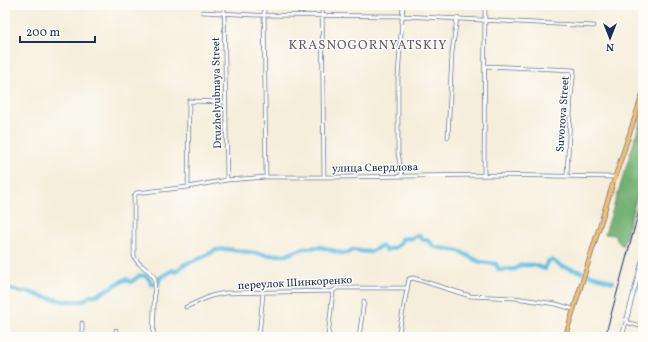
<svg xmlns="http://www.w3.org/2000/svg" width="648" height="342" viewBox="0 0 648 342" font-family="Vollkorn,serif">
	<rect width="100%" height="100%" fill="#fdfcf7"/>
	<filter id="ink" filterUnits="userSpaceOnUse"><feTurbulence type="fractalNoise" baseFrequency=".025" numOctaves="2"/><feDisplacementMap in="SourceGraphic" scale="8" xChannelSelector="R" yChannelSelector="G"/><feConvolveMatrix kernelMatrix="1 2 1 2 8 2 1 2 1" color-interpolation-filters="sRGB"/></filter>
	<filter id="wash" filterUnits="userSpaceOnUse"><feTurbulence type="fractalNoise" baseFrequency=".012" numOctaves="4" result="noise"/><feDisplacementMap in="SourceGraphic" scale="16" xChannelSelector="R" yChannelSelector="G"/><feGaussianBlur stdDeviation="0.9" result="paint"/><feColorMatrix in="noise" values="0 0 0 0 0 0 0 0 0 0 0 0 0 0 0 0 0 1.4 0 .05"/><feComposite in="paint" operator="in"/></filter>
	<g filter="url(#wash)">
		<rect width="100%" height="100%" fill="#f5eedb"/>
		<path fill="#72b172" stroke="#467068" d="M 643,113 L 643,176 L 623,246 L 619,243 L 614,235 L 605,234 Z"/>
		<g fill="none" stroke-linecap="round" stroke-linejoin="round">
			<path stroke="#66c0e3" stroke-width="4.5" d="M 588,274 L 613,282
				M 638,288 L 643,284
				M 5,289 L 11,289 L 21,292 L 30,292 L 40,296 L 64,301 L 83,301 L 90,296 L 99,294 L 126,279 L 131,282 C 133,281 137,277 139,276 C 146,274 150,278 151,284 L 158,284 L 160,278 L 173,270 L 176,272 L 183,265 L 203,257 L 216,250 L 227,249 L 268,255 L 286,255 L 304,248 L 321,247 L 341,253 L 348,253 L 352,250 L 370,252 L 381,246 L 386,250 L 394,248 L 401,243 L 401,239 L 412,238 L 419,235 L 422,239 L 427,240 L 435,247 L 459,251 L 480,262 L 496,264 L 499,270 L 515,269 L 521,265 L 534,265 L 545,269 L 547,262 L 552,260 L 561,266 L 582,272"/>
		</g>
	</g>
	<g filter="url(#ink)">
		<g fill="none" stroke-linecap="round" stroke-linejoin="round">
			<g stroke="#67728a" stroke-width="4.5">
				<path id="minor" d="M 224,5 L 227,180
					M 264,5 L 266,177
					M 322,5 L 324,177
					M 203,12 L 254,15 L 403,16 L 594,26
					M 485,66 L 574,70 L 571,97 L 567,175
					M 448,137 L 452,52 L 457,18
					M 484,175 L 485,5
					M 402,176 L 398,153 L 398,77 L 403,5
					M 188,187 L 189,101 L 225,102
					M 186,307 L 211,296 L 225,293 L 333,291 L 337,288 L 407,288
					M 626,322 L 643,327
					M 82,337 L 82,323
					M 116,337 L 116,330
					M 153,337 L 155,279 C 151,269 137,266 134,256 L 134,197 L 136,193 L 188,187 L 227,180 L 266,177 L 344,177 L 484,175 L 615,177
					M 259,337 L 263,293
					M 328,337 L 333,291
					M 359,337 L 364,301
					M 398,337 L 409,279 L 413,278 L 470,296 L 515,298 L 556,304 L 573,309
					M 622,337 L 643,257"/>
			</g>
			<g stroke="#67728a" stroke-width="5">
				<path id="major" d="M 565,337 L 615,177 L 643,93"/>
			</g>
			<use href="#minor" stroke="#fff" stroke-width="3"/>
			<use href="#major" stroke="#f8bf6c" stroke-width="3.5"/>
			<path stroke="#1b2f5e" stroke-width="1" d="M 605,337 L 643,196"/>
		</g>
	</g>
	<g text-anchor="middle" stroke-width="3" stroke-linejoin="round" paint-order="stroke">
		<g font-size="11" fill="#1b2f5e" stroke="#fdfcf7">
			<text transform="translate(216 93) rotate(-91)" y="4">Druzhelyubnaya Street</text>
			<text transform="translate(562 114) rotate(-86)" y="4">Suvorova Street</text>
			<text transform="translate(375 167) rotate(-1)" y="4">улица Свердлова</text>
			<text transform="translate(295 282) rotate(-3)" y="4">переулок Шинкоренко</text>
		</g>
		<g font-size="13" letter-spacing="1" fill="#625770" stroke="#fdfcf7">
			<text x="368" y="49">KRASNOGORNYATSKIY</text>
		</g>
	</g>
	<rect width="648" height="342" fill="none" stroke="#fdfcf7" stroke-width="20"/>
	<g transform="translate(610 38) rotate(180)" stroke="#fdfcf7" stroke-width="3" paint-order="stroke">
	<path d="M0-3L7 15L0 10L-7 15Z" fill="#1b2f5e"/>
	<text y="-6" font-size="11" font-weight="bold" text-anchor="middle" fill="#1b2f5e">N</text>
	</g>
	<path d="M20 36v6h75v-6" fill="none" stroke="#1b2f5e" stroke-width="2"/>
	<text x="26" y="36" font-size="12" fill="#1b2f5e" stroke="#fdfcf7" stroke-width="3" paint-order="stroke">200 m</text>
</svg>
